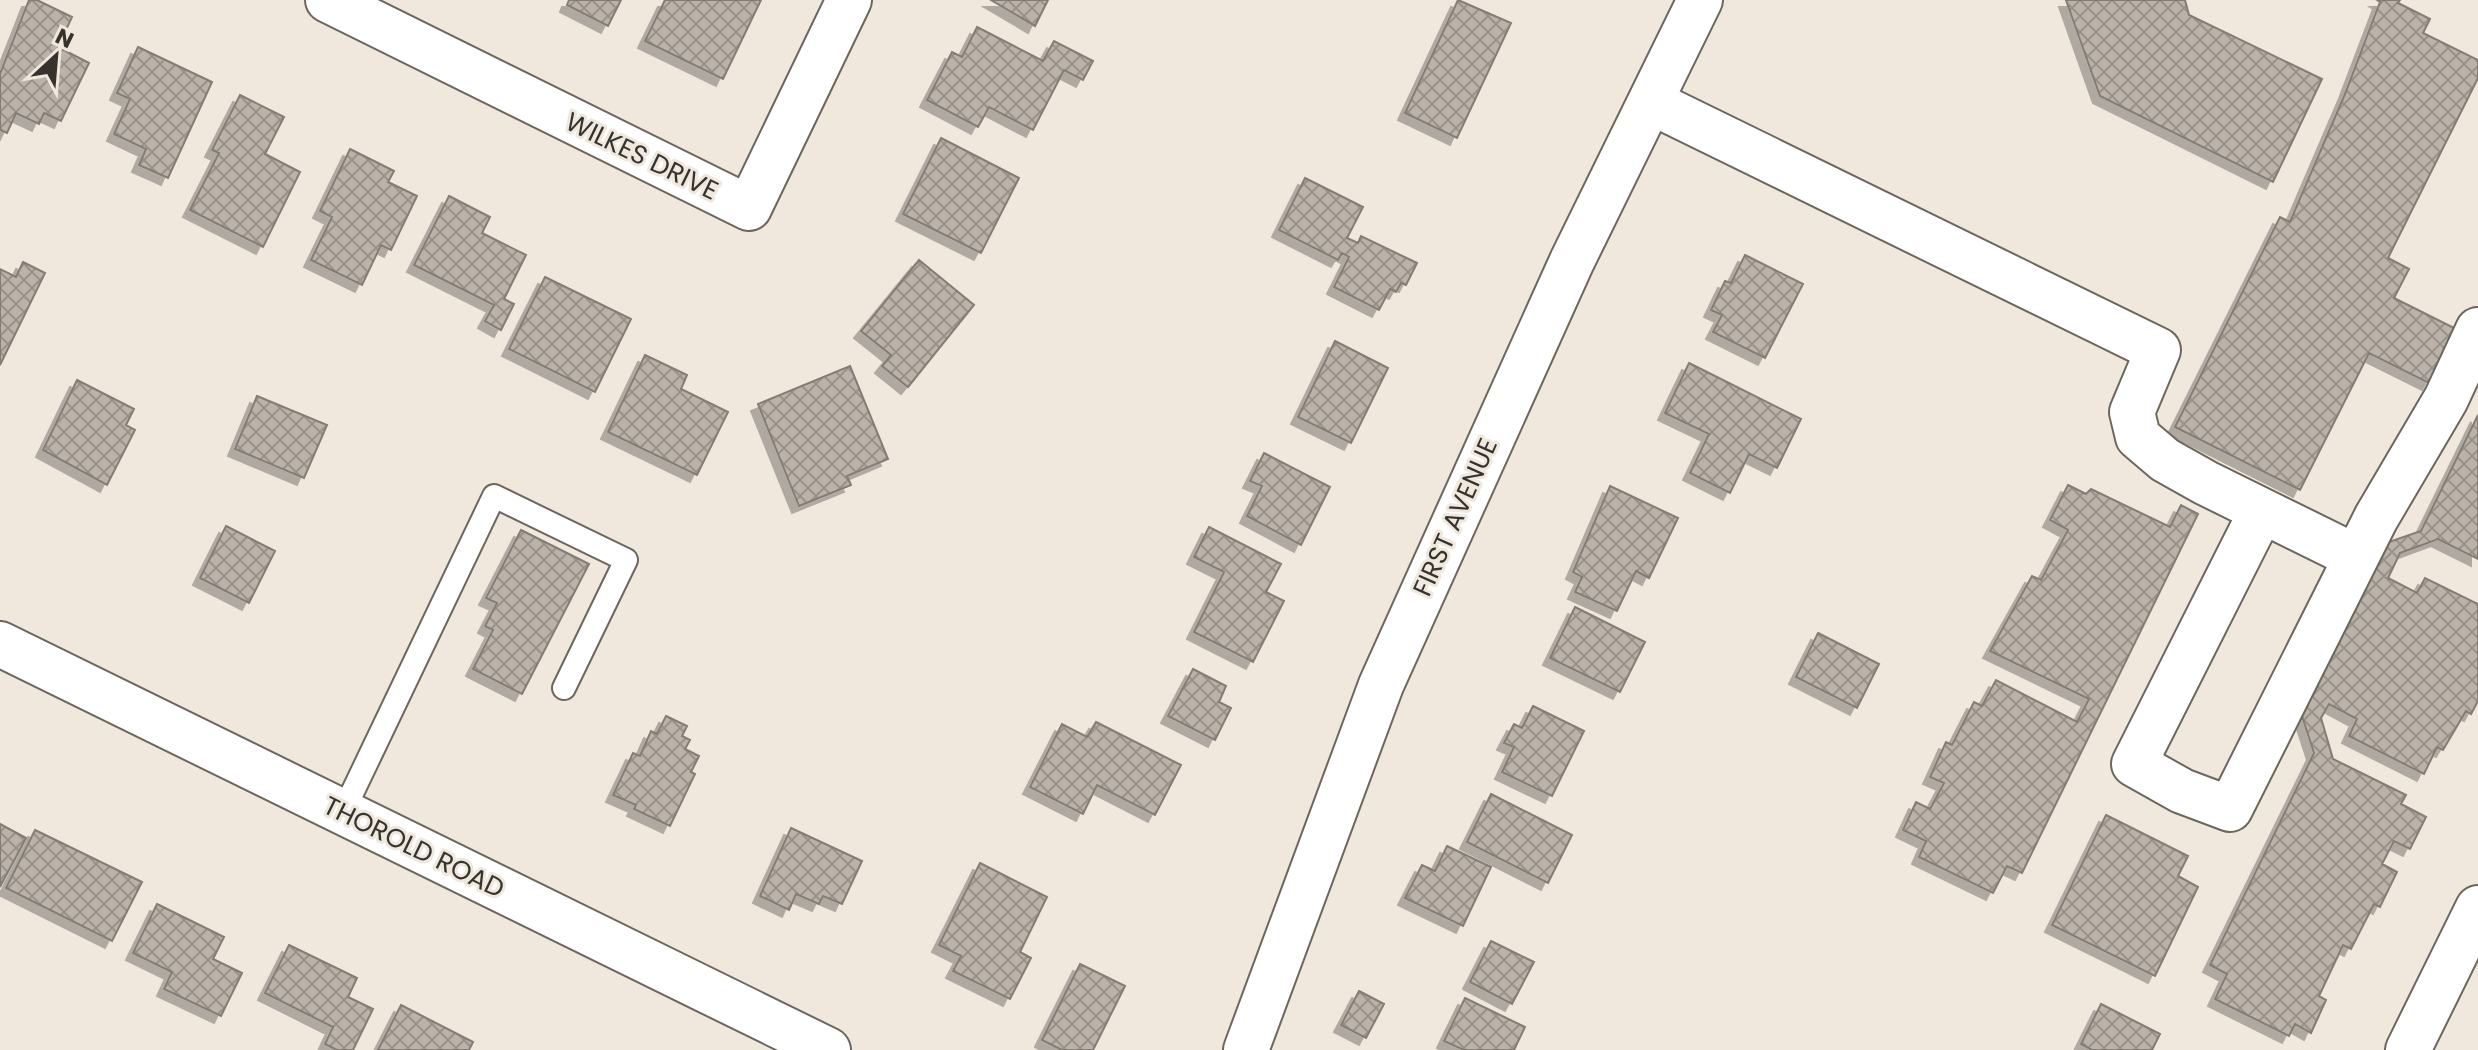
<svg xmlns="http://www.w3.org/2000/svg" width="2478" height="1050" viewBox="0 0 2478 1050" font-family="Poppins,sans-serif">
	<defs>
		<pattern id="building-cross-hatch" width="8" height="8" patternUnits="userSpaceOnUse" patternTransform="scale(2)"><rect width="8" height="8" fill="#bbb3a9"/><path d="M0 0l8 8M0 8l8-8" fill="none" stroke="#99928a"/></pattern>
		<filter id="shadow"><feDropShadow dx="-7" dy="7" stdDeviation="0" flood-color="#0004"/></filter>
	</defs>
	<rect width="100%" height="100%" fill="#f0e7dd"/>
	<path fill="url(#building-cross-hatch)" stroke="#847d74" stroke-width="2" filter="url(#shadow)" d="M 29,0 L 37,0 L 72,17 L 58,47 L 89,63 L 61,121 L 44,113 L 39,124 L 16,113 L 7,133 L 0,130 L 0,74 Z
		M 569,0 L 621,0 L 608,26 L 567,5 Z
		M 665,0 L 761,0 L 723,79 L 645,41 Z
		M 991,0 L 1048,0 L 1035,26 Z
		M 1458,0 L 1511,23 L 1457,138 L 1405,113 Z
		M 2066,0 L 2185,0 L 2189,15 L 2322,79 L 2273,182 L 2100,96 Z
		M 2377,0 L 2400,0 L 2398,3 L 2430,19 L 2423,33 L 2478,60 L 2478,78 L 2388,258 L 2409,269 L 2394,298 L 2456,329 L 2429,383 L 2369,353 L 2300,490 L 2175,427 L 2280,217 L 2290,222 L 2345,94 L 2380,2 Z
		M 977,27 L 1043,61 L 1054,41 L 1093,61 L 1083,80 L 1064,70 L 1033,130 L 989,107 L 978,127 L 927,100 L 952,52 L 962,57 Z
		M 138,47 L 212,82 L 168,178 L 139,165 L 146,149 L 114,134 L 130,99 L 117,93 Z
		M 240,95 L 284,117 L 265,154 L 300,172 L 263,247 L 190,210 L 219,153 L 212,150 Z
		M 941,138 L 1019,178 L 981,253 L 903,214 Z
		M 350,149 L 394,171 L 388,182 L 417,196 L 391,250 L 381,245 L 362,285 L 311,260 L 332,217 L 320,211 Z
		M 1305,178 L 1363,207 L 1347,238 L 1358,243 L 1361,236 L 1417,263 L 1406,285 L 1401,283 L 1396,292 L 1390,289 L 1379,310 L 1334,287 L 1349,257 L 1342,253 L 1338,260 L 1279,230 Z
		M 449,196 L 490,217 L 482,233 L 526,255 L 504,299 L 514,304 L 501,330 L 485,321 L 494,305 L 414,265 Z
		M 1745,255 L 1803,284 L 1765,358 L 1713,332 L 1722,315 L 1711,310 L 1725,281 L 1731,283 Z
		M 919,260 L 974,305 L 908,387 L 882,366 L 891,355 L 861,331 Z
		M 23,262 L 45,273 L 0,365 L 0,269 L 16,277 Z
		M 545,277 L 631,319 L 595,392 L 509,349 Z
		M 1335,341 L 1388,368 L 1351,443 L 1298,417 Z
		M 645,355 L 687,375 L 681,389 L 728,412 L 697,475 L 608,432 Z
		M 1689,363 L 1801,419 L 1777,468 L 1749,454 L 1730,493 L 1690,473 L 1709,434 L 1665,413 Z
		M 850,366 L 888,459 L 847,476 L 851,485 L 799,506 L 758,404 Z
		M 77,380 L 134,409 L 126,425 L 135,430 L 107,485 L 43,450 Z
		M 257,396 L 327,425 L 304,478 L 235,449 Z
		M 2478,415 L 2478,559 L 2438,539 L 2400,553 L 2388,578 L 2417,593 L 2425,578 L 2478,604 L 2478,701 L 2471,714 L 2466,711 L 2443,750 L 2437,747 L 2424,774 L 2349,736 L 2357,719 L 2329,704 L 2321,718 L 2333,759 L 2406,795 L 2401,804 L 2426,817 L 2410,849 L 2394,841 L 2382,864 L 2397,872 L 2380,907 L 2374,904 L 2351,949 L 2343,945 L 2319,996 L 2326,1000 L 2311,1033 L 2295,1024 L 2289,1036 L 2215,999 L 2227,974 L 2210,965 L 2314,753 L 2302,716 L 2386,543 L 2421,531 Z
		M 1264,453 L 1330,487 L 1301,545 L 1247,516 L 1262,486 L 1250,481 Z
		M 2068,485 L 2086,494 L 2091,489 L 2170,527 L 2181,505 L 2198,514 L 2022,873 L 2007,866 L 1993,893 L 1919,857 L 1926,841 L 1903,830 L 1916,802 L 1930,809 L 1944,783 L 1930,777 L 1946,742 L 1952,745 L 1974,702 L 1982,706 L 1996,680 L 2077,722 L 2089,699 L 1990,651 L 2032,576 L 2041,580 L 2068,530 L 2050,520 Z
		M 1610,486 L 1678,518 L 1649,578 L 1636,571 L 1617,611 L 1575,592 L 1582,577 L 1573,572 Z
		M 226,526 L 275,551 L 249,603 L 200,578 Z
		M 1209,527 L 1281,564 L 1266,592 L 1284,601 L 1253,662 L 1194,632 L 1224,572 L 1194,557 Z
		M 521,530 L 589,564 L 522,694 L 473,669 L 493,630 L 485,626 L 497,603 L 486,598 Z
		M 1575,607 L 1645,642 L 1620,692 L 1550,658 Z
		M 1818,633 L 1879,664 L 1857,708 L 1796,677 Z
		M 1193,669 L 1226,686 L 1219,702 L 1231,708 L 1215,740 L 1168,716 Z
		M 1533,706 L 1584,731 L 1552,796 L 1502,772 L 1514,747 L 1504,743 L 1514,724 L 1522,728 Z
		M 666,716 L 687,726 L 682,736 L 690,740 L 685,749 L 699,756 L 691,772 L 695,774 L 670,826 L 634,809 L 636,805 L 613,795 L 633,753 L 640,756 L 651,731 L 657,734 Z
		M 1096,722 L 1181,765 L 1155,815 L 1097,785 L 1083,814 L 1030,787 L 1062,724 L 1087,737 Z
		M 1491,794 L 1572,835 L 1548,883 L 1467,842 Z
		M 2106,815 L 2188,856 L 2178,876 L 2198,887 L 2155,976 L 2052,925 Z
		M 0,824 L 26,838 L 0,887 Z
		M 791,828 L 862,861 L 842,904 L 823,896 L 819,904 L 796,894 L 789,910 L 760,896 Z
		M 35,830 L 142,882 L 112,941 L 6,888 Z
		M 1447,846 L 1491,867 L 1463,926 L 1405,898 L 1422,865 L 1435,871 Z
		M 980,863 L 1047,897 L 1020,952 L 1031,958 L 1010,999 L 953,971 L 961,956 L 939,945 Z
		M 157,904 L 224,937 L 213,959 L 242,973 L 221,1016 L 164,989 L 172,972 L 133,953 Z
		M 1491,941 L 1534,962 L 1512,1004 L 1470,982 Z
		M 289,945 L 357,978 L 348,997 L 373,1009 L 353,1050 L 337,1050 L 325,1044 L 333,1027 L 265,993 Z
		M 1080,964 L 1125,986 L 1093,1050 L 1062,1050 L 1042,1040 Z
		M 1359,991 L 1384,1004 L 1366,1038 L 1341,1025 Z
		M 1465,998 L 1525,1027 L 1514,1050 L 1464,1050 L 1444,1041 Z
		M 2101,1004 L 2160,1034 L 2152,1050 L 2092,1050 L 2081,1044 Z
		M 401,1005 L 473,1042 L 469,1050 L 378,1050 Z"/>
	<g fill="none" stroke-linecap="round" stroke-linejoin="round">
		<g stroke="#6d665d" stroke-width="26">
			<path id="lane" d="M 343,812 L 494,496 L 626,560 L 564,688"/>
		</g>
		<g stroke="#6d665d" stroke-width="48">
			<path id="street" d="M 328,0 L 749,208 L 849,0
				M 1651,102 L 2158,350 L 2132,412 L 2138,437 L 2165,460 L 2206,483 L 2356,557
				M 2261,512 L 2134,764 L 2182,791 L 2230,809 L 2376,518 L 2446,399 L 2478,330
				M 2408,1050 L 2478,908"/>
		</g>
		<g stroke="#6d665d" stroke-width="48">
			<path id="secondary" d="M 0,644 L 828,1050
				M 1246,1050 L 1381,685 L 1572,261 L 1700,0"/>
		</g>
		<use href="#lane" stroke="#fff" stroke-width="22"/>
		<use href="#street" stroke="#fff" stroke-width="44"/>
		<use href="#secondary" stroke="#fff" stroke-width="44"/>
	</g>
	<g text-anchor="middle" stroke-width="6" stroke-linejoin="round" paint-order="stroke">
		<g font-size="26" fill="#36332f" stroke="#f0e7dd">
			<text transform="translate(642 156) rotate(26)" y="9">WILKES DRIVE</text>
			<text transform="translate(1455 517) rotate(-66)" y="9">FIRST AVENUE</text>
			<text transform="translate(414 847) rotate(26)" y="9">THOROLD ROAD</text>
		</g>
	</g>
	<g transform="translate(56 56) rotate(26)" stroke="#f0e7dd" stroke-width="6" paint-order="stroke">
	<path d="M0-6L14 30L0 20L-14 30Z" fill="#36332f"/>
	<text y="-12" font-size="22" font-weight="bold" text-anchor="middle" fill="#36332f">N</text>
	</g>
</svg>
